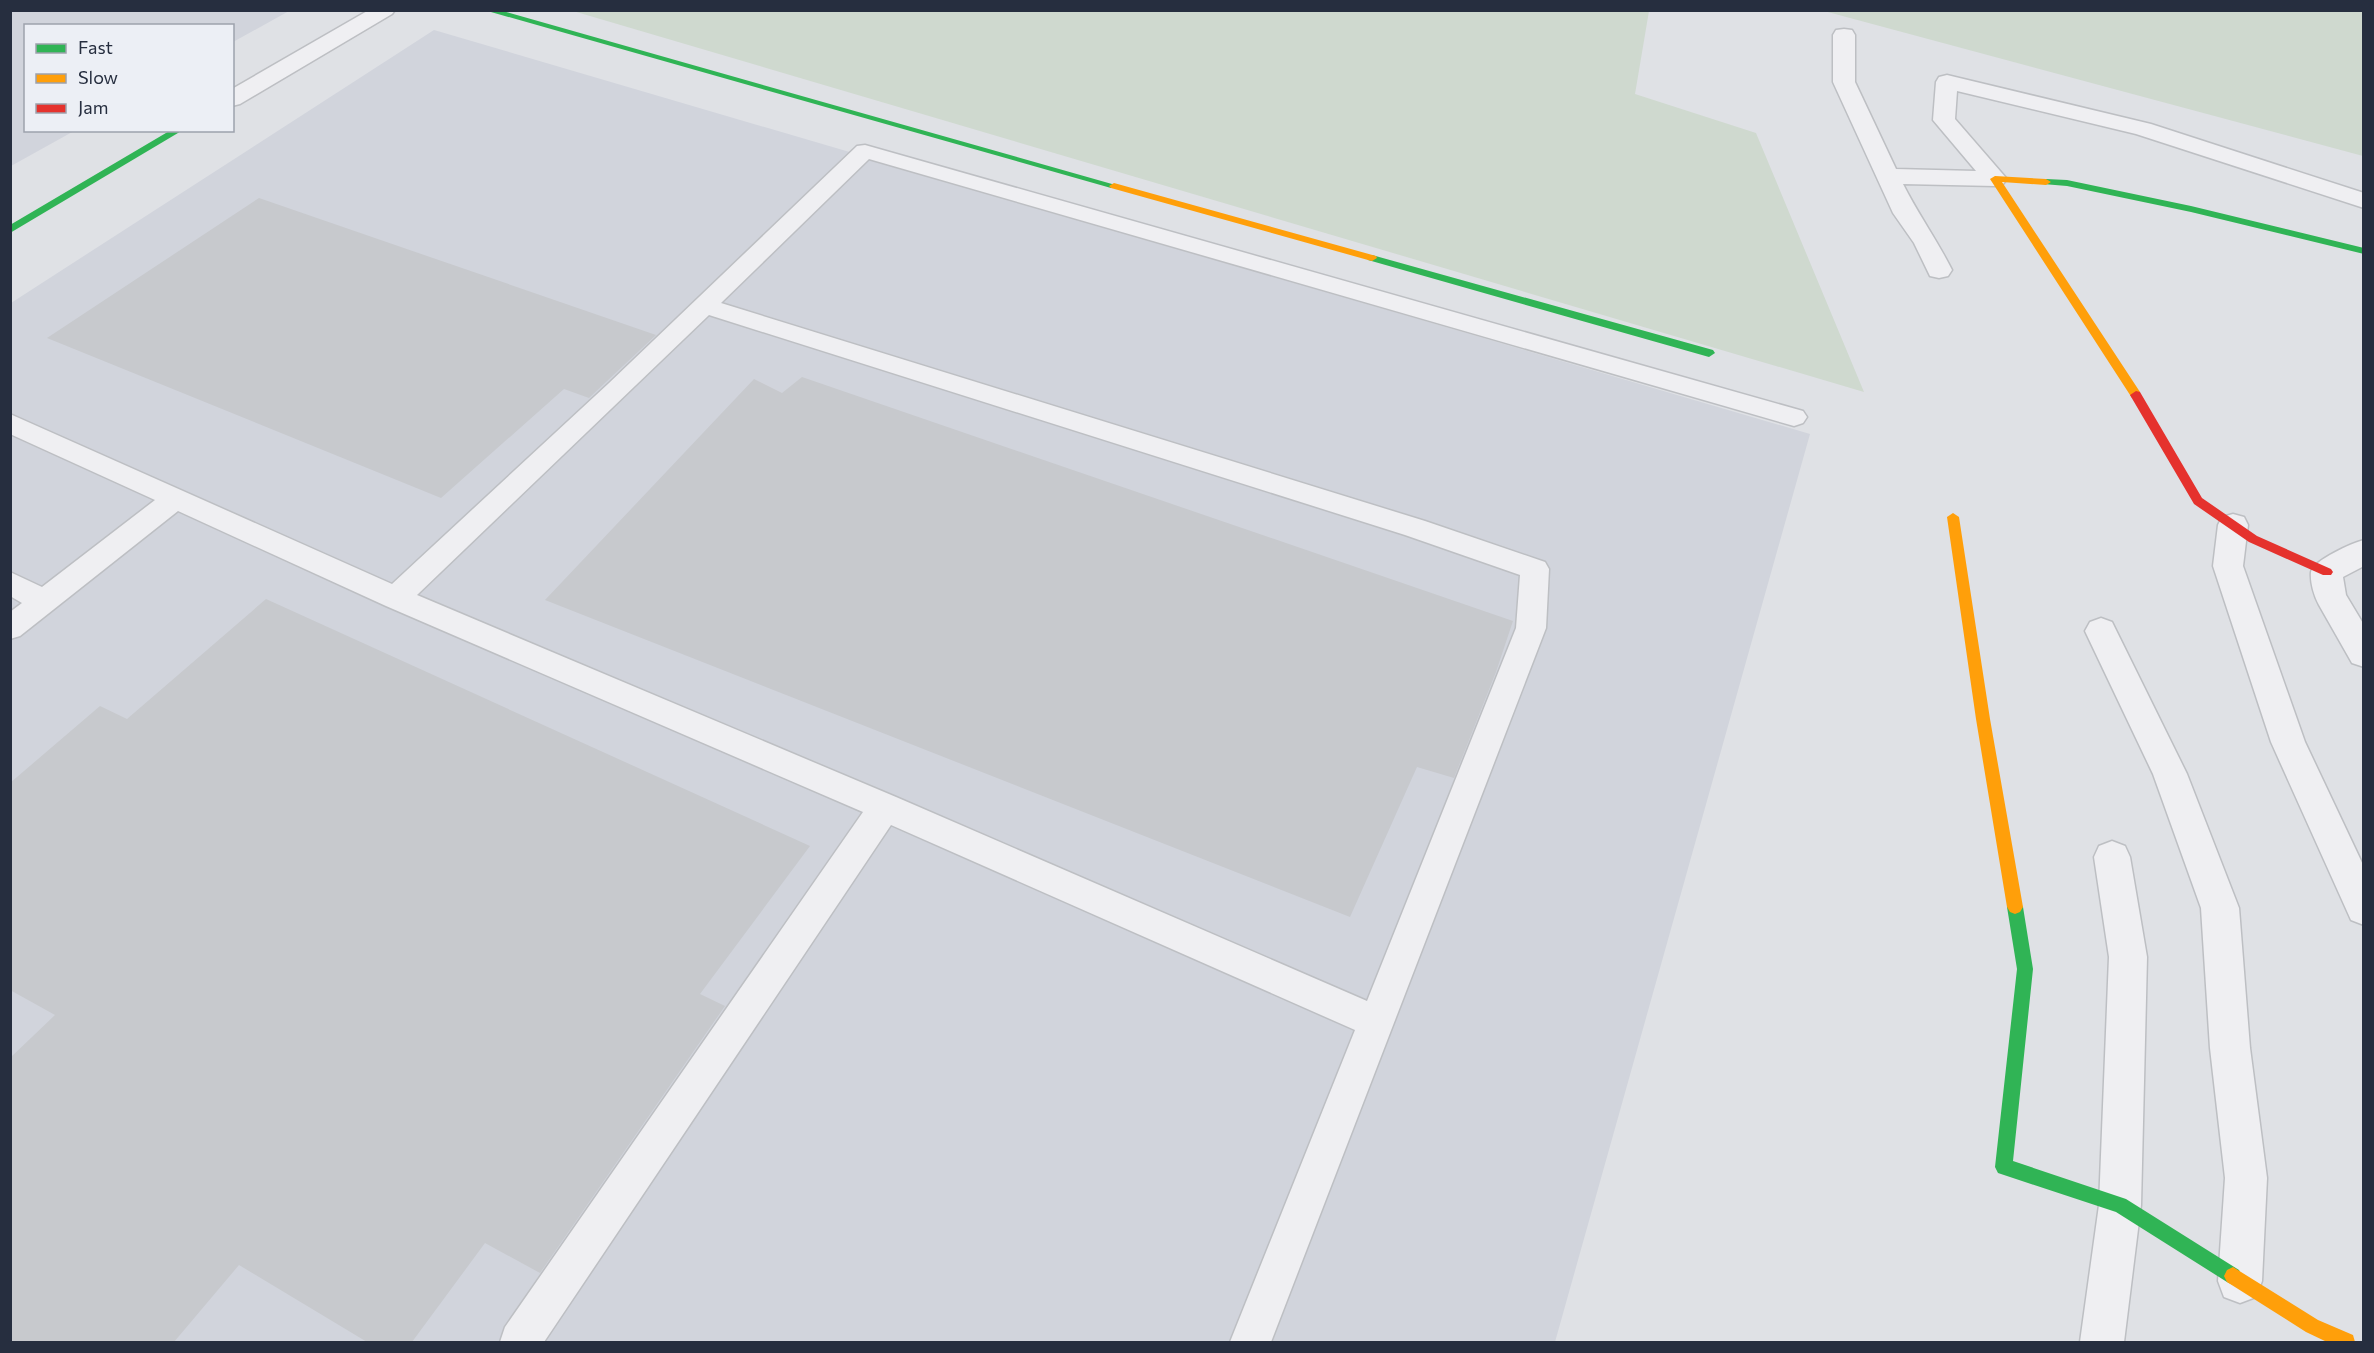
<svg xmlns="http://www.w3.org/2000/svg" width="2374" height="1353" viewBox="0 0 2374 1353" font-family="Commissioner,sans-serif">
	<rect width="100%" height="100%" fill="#dfe1e5"/>
	<path fill="#d1d4dc" d="M 11,10 L 289,10 L 289,11 L 233,42 L 232,26 L 26,26 L 26,130 L 74,131 L 11,166 Z
		M 434,30 L 1810,434 L 1555,1342 L 11,1342 L 11,303 Z"/>
	<path fill="#cfd9cf" d="M 573,11 L 1649,11 L 1635,94 L 1756,133 L 1864,392 Z
		M 1824,11 L 2363,11 L 2363,156 Z"/>
	<path fill="#c7c9cd" d="M 259,198 L 656,335 L 589,398 L 564,389 L 441,498 L 47,338 Z
		M 802,377 L 1513,621 L 1496,672 L 1454,778 L 1417,767 L 1350,917 L 545,600 L 754,379 L 782,393 Z
		M 266,599 L 810,846 L 700,994 L 725,1006 L 540,1273 L 485,1243 L 412,1342 L 367,1342 L 239,1265 L 174,1342 L 10,1342 L 10,1058 L 55,1015 L 10,990 L 10,783 L 100,706 L 127,719 Z"/>
	<g fill="none" stroke-linecap="round" stroke-linejoin="round">
		<g stroke="#bdbfc3" stroke-width="3">
			<path id="lane" d="M 865,145 L 1803,411 L 1807,417 L 1803,423 L 1794,426 L 869,159 L 721,303 L 1425,521 L 1545,562 L 1549,569 L 1546,628 L 1271,1342 L 1230,1342 L 1355,1030 L 891,825 L 544,1342 L 500,1342 L 505,1327 L 863,812 L 386,606 L 178,511 L 20,636 L 10,639 L 10,612 L 22,603 L 10,596 L 10,572 L 42,587 L 155,500 L 10,434 L 10,414 L 392,584 L 608,384 L 857,146 ZM 709,315 L 1405,535 L 1520,575 L 1516,628 L 1367,1001 L 896,797 L 417,595 Z"/>
		</g>
		<g stroke="#bdbfc3" stroke-width="3">
			<path id="street" d="M 369,10 L 395,10 L 392,14 L 240,104 L 232,106 L 232,89 Z
				M 1844,29 L 1852,30 L 1855,35 L 1855,82 L 1896,169 L 1976,171 L 1933,120 L 1936,82 L 1939,77 L 1947,75 L 2151,124 L 2364,193 L 2364,208 L 2136,134 L 1957,91 L 1955,119 L 2007,179 L 2003,184 L 1995,186 L 1903,184 C 1918,214 1937,240 1952,270 L 1948,276 L 1939,278 L 1930,276 L 1914,243 L 1893,213 L 1833,82 L 1833,35 L 1836,30 Z
				M 2233,514 L 2244,517 L 2248,525 L 2243,566 L 2305,742 L 2364,867 L 2364,925 L 2351,920 L 2271,742 L 2213,566 L 2218,525 L 2222,517 Z
				M 2364,540 L 2364,566 L 2343,577 L 2346,595 L 2364,625 L 2364,667 L 2352,663 L 2319,605 C 2314,596 2310,582 2311,572 C 2314,560 2352,543 2364,540 Z
				M 2101,618 L 2112,622 L 2187,774 L 2239,908 L 2250,1048 L 2267,1178 L 2262,1281 L 2256,1297 L 2240,1303 L 2224,1297 L 2218,1281 L 2225,1178 L 2210,1048 L 2201,908 L 2153,774 L 2085,631 L 2090,622 Z
				M 2112,841 L 2125,846 L 2130,857 L 2147,957 L 2141,1205 L 2124,1342 L 2080,1342 L 2099,1205 L 2109,957 L 2094,857 L 2099,846 Z"/>
		</g>
		<use href="#lane" fill="#efeff2" fill-rule="evenodd"/>
		<use href="#street" fill="#efeff2" fill-rule="evenodd"/>
		<path fill="#30b455" fill-rule="evenodd" d="M 484,10 L 499,10 L 1119,186 L 1111,188 Z
			M 171,130 L 183,130 L 10,233 L 10,225 Z
			M 2046,179 L 2067,180 L 2191,206 L 2364,248 L 2364,254 L 2191,212 L 2067,186 L 2043,184 L 2041,182 Z
			M 1372,255 L 1713,350 L 1715,353 L 1709,357 L 1368,260 L 1367,258 Z
			M 2015,900 L 2020,902 L 2023,907 L 2033,969 L 2013,1161 L 2126,1199 L 2239,1270 L 2242,1276 L 2239,1282 L 2233,1285 L 2227,1282 L 2116,1212 L 1998,1173 L 1995,1167 L 2017,969 L 2007,907 L 2010,902 Z"/>
		<path fill="#ff9f0a" fill-rule="evenodd" d="M 1995,176 L 2046,179 L 2051,182 L 2046,185 L 2002,182 L 2140,392 L 2140,398 L 2132,398 L 1990,179 Z
			M 1114,183 L 1376,256 L 1377,258 L 1372,261 L 1368,260 L 1111,188 L 1109,186 Z
			M 1953,513 L 1959,517 L 1990,719 L 2023,907 L 2020,912 L 2015,914 L 2010,912 L 2007,907 L 1976,719 L 1947,517 Z
			M 2233,1267 L 2318,1320 L 2353,1335 L 2355,1342 L 2327,1342 L 2306,1332 L 2227,1282 L 2224,1276 L 2227,1270 Z"/>
		<path fill="#e5322d" fill-rule="evenodd" d="M 2136,391 L 2140,392 L 2202,498 L 2257,536 L 2331,569 L 2333,572 L 2331,575 L 2323,575 L 2249,542 L 2194,504 L 2130,395 Z"/>
	</g>
	<rect width="2374" height="1353" fill="none" stroke="#262e3f" stroke-width="24"/>
	<rect x="24" y="24" width="210" height="108" fill="#eceff5" stroke="#9da2ac" stroke-width="1.5"/>
	<rect x="36" y="44" width="30" height="9" fill="#30b455" stroke="#9da2ac" stroke-width="1.5"/>
	<text x="78" y="54" font-size="18" fill="#262e3f">Fast</text>
	<rect x="36" y="74" width="30" height="9" fill="#ff9f0a" stroke="#9da2ac" stroke-width="1.5"/>
	<text x="78" y="84" font-size="18" fill="#262e3f">Slow</text>
	<rect x="36" y="104" width="30" height="9" fill="#e5322d" stroke="#9da2ac" stroke-width="1.5"/>
	<text x="78" y="114" font-size="18" fill="#262e3f">Jam</text>
</svg>
